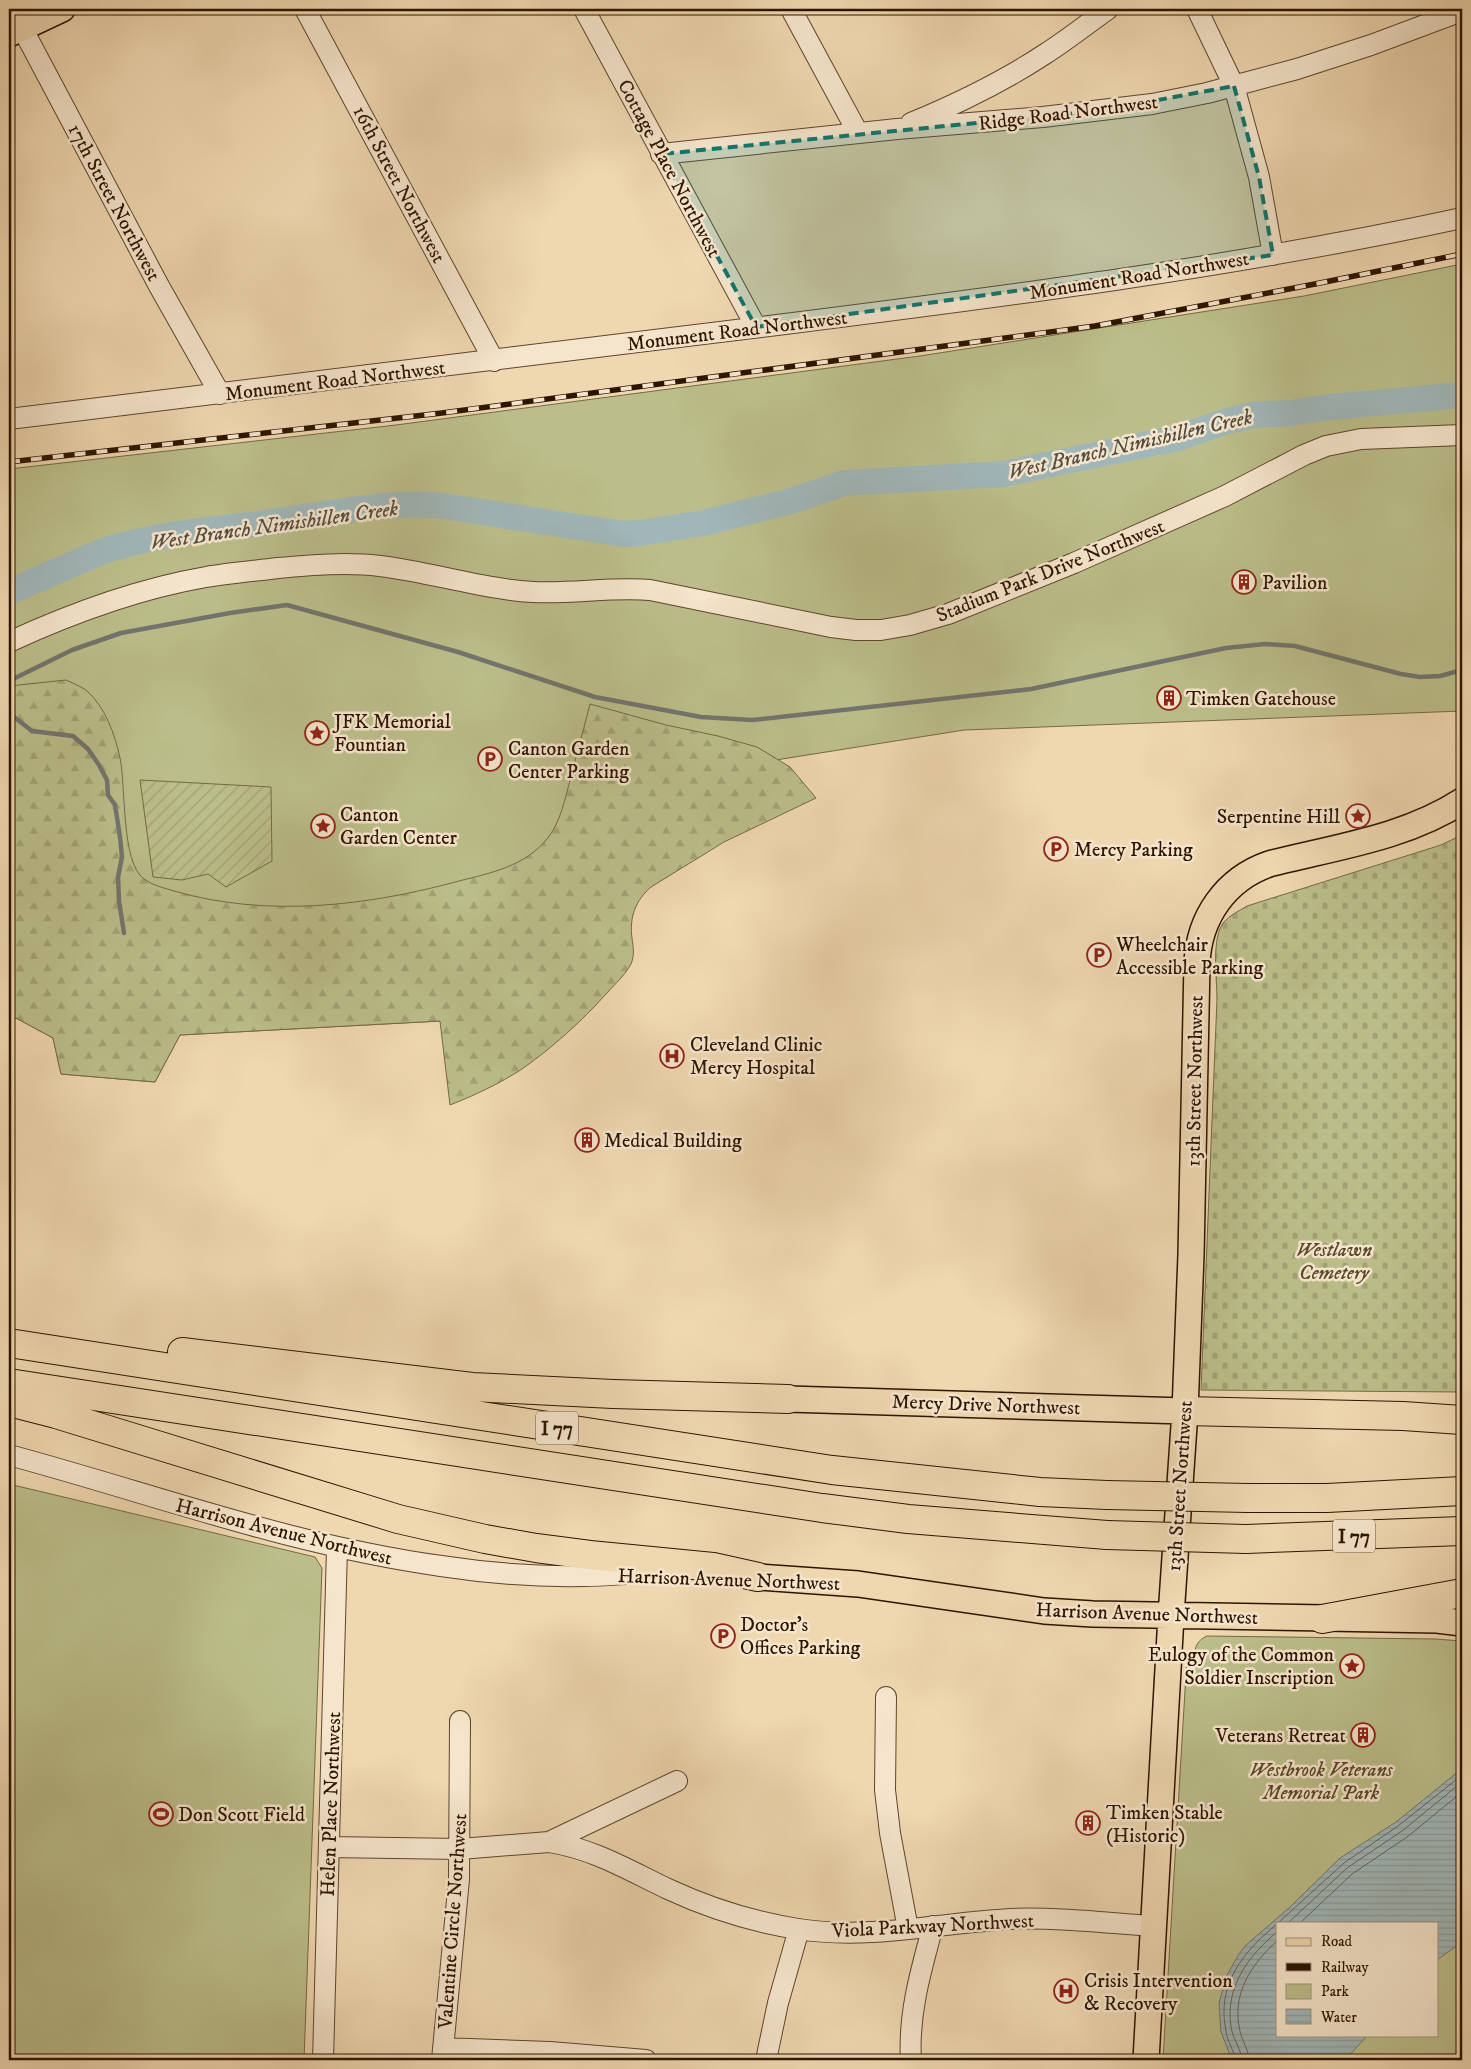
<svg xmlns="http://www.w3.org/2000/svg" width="1471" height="2069" viewBox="0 0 1471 2069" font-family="'IM FELL DW Pica',serif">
	<defs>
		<pattern id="forest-firs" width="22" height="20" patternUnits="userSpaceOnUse" patternTransform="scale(1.25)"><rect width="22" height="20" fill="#bbbe8a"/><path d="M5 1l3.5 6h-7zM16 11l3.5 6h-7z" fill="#a1a275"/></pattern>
		<pattern id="cemetery-stones" width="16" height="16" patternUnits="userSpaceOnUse" patternTransform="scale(1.25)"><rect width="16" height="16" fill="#bbbe8a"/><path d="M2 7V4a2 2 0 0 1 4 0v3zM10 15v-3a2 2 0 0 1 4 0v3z" fill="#a1a275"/></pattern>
		<pattern id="garden-furrows" width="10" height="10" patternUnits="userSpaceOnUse" patternTransform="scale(1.25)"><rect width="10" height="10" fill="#bbbe8a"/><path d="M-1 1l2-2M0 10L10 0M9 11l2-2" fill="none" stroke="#a1a275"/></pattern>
		<pattern id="water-rules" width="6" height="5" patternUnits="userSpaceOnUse" patternTransform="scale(1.25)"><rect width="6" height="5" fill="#a0b6b8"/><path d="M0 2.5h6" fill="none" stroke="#8a9c9c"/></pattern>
	</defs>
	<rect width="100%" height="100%" fill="#efd7b0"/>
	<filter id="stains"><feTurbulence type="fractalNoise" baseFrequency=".004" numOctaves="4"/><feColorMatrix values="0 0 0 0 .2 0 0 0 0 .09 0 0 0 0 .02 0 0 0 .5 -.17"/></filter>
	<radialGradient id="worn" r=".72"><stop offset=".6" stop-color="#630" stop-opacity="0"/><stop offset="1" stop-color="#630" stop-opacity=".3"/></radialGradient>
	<path fill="#bbbe8a" stroke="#746945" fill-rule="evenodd" d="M 1462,264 L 1462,711 L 964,730 L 682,775 L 440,1021 L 180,1035 L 155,1082 L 61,1074 L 53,1038 L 16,1018 L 9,1018 L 9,469 L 396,425 L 920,356 L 1304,296 Z
		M 9,1484 L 315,1557 L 322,1568 L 304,2060 L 9,2060 Z
		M 1207,1636 L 1435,1639 L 1462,1641 L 1462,2060 L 1163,2060 L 1187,1657 L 1194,1656 C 1195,1646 1198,1640 1207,1636 ZM 1277,1923 L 1437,1923 L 1437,2035 L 1277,2035 Z"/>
	<path fill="url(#forest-firs)" stroke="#746945" d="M 66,680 C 72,683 81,686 87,691 C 105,707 115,734 120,758 C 126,786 121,863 144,879 C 152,885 164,888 174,891 C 267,918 367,906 459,881 C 491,873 525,866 547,839 C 561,822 565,798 571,777 C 577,752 584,728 590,704 L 666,725 L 718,736 L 757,747 L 790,767 L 816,798 L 724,842 L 651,887 C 636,900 629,917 632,938 C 633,947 635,955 631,964 C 625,975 615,984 607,993 C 582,1021 552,1048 522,1069 C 499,1084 475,1095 450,1105 L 440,1021 L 180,1035 L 155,1082 L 61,1074 L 53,1038 L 16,1018 L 9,1018 L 9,686 Z"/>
	<path fill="url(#cemetery-stones)" stroke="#746945" d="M 1462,835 L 1462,1392 L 1201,1390 L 1217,999 C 1217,980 1211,936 1224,922 C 1230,915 1239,911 1247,906 L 1441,845 Z"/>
	<path fill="url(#garden-furrows)" stroke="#746945" d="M 140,780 L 271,787 L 272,861 L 226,887 L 208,874 L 182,880 L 153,877 Z"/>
	<path fill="url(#water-rules)" stroke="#72756e" d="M 1462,1770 L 1462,1942 L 1437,1960 L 1437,1923 L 1277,1923 L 1277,2035 L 1368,2035 L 1345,2060 L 1232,2060 L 1221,2032 L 1219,2003 L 1227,1975 L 1239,1954 L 1246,1945 L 1290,1907 L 1340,1858 L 1396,1822 L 1459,1771 Z"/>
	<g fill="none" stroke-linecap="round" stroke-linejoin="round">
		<path stroke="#66655c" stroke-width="1" d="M 1278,1923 L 1344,1863 L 1398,1826 L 1462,1775
			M 1288,1923 L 1347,1868 L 1402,1831 L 1462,1782
			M 1300,1923 L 1352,1874 L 1407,1837 L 1462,1792
			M 1236,2060 C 1234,2051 1227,2041 1226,2031 C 1216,1984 1244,1951 1277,1924
			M 1242,2060 C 1241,2049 1233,2039 1231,2027 C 1225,1987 1248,1956 1277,1932
			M 1249,2060 C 1249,2050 1242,2041 1240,2031 C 1231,1995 1251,1964 1277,1941"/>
		<path stroke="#72756e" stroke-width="4.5" d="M 9,681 L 72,650 L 121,633 L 230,613 L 287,605 L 458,652 L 595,697 L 701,717 L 752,720 L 1031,689 L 1226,648 L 1265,644 L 1295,646 L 1401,674 L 1420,677 L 1440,676 L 1462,670
			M 9,713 L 32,731 L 73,736 L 88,749 L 99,765 L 107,780 L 108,795 L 115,805 L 120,837 L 122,857 L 118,877 L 119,901 L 124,933"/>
		<path stroke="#a0b6b8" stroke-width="26" d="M 9,592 L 103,551 C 154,534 220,529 273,522 C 327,514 381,502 436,505 L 624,534 L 640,533 L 703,523 L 788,502 L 844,483 L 1003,474 L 1178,438 L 1227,421 L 1253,415 L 1292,413 L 1321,408 L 1462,395"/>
		<g stroke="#5e452c" stroke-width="22">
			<path id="minor" d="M 12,9 L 159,286 L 220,394
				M 305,9 L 494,361
				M 584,9 L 756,327
				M 791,9 L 858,133
				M 1197,9 L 1234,86 L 1259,177 L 1273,255
				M 911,123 C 957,104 1004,81 1045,54 C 1067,40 1087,24 1108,9
				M 661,154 L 897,129 L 1043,117 L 1152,104 L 1207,93 L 1297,69 L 1371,45 L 1462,11
				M 9,419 C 265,389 521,357 777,325 C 1007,296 1236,267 1462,218
				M 9,642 C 72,613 137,589 206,577 C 230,573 254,571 278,568 C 311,565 346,562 380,566 C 431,572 481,589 533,592 C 572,594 611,587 650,590 L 831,627 L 856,630 L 881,630 L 910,625 L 948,614 L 1074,563 L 1225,496 L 1304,455 L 1326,446 L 1361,439 L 1462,435
				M 9,1455 C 154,1494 290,1545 441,1566 C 487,1573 537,1577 584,1576 C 611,1576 637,1572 663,1573
				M 886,1697 L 885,1790 L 890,1833 L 908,1929
				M 549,1842 C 594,1849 628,1870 668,1889 C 709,1908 753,1922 798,1929 C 869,1940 940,1923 1010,1919 C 1058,1917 1106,1923 1154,1926
				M 329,1847 L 460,1849 L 549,1842 L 677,1781
				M 443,2048 L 550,2052 L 646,2060
				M 323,2060 L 337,1548
				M 442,2060 L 459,1879 L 460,1721
				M 766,2060 L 778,2003 L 799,1929
				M 911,2060 C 908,2014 921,1970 933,1926"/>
		</g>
		<g stroke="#2d1400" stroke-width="28">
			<path id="major" d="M 9,34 L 62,9
				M 788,1399 L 1185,1411
				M 758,1577 L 858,1584 L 1044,1611 L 1093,1614 L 1437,1620 L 1462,1623
				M 1146,2060 L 1171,1616 L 1185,1411 L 1191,1255 L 1197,963 C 1199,917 1226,879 1269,864 C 1335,847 1405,838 1462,801"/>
		</g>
		<g stroke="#2d1400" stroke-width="30">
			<path id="highway" d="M 9,1343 L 832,1470 L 1040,1492 L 1107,1495
				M 182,1352 L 472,1387 L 613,1394 L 788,1399
				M 9,1383 L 822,1508 L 908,1519 L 1107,1535
				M 9,1402 L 56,1414 L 398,1519 L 485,1539 L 536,1548 L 590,1555 L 713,1567 L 758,1577
				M 1185,1411 L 1403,1416 L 1462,1420
				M 1248,1498 L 1327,1498 L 1462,1491
				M 1246,1539 L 1462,1531
				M 1322,1619 L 1462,1593"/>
		</g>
		<use href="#minor" stroke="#f5e5cc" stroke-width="20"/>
		<use href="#major" stroke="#efd7b0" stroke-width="25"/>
		<use href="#highway" stroke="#efd7b0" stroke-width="28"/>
		<g stroke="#2d1400" stroke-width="5.5">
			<path id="rail" d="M 9,462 L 442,413 L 1095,326 L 1315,284 L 1462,254"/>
		</g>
		<use href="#rail" stroke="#f5e5cc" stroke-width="4" stroke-dasharray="11" stroke-linecap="butt"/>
		<g stroke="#2d1400" stroke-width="30" stroke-linecap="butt">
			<path id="highway-bridge" d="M 1107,1495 L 1248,1498
				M 1107,1535 L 1246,1539"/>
		</g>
		<use href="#highway-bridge" stroke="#efd7b0" stroke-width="28"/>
	</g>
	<path fill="#0f766e" fill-opacity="0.2" stroke="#0f766e" stroke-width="4" stroke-dasharray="10 6" stroke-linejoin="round" d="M 1234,86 L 1259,177 L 1273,255 L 756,327 L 661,154 L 1098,111 Z"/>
	<defs>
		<g id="building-ring" transform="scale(1.25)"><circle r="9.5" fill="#f5e5cc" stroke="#8f2418" stroke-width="1.5"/><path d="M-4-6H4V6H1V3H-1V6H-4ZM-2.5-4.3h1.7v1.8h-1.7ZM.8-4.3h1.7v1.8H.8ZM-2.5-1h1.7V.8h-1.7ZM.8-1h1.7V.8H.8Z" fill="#8f2418"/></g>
		<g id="sight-ring" transform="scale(1.25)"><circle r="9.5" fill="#f5e5cc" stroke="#8f2418" stroke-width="1.5"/><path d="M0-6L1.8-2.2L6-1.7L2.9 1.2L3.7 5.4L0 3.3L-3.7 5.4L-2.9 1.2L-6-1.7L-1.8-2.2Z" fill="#8f2418"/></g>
		<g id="parking-ring" transform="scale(1.25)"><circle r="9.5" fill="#f5e5cc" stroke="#8f2418" stroke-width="1.5"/><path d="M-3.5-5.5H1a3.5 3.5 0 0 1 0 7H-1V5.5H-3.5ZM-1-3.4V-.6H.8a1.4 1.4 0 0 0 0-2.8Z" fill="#8f2418"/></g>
		<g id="hospital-ring" transform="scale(1.25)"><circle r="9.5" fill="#f5e5cc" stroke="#8f2418" stroke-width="1.5"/><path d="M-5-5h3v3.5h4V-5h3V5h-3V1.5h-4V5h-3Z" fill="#8f2418"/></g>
		<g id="stadium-ring" transform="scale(1.25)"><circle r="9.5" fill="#f5e5cc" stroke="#8f2418" stroke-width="1.5"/><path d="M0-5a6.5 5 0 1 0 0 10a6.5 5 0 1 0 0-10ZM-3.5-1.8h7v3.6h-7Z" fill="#8f2418"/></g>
	</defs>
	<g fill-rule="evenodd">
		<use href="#building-ring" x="1244" y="582"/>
		<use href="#building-ring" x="1169" y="698"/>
		<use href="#sight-ring" x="317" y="733"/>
		<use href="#parking-ring" x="490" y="759"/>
		<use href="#sight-ring" x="1358" y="816"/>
		<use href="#sight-ring" x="323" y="826"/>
		<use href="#parking-ring" x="1056" y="849"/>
		<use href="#parking-ring" x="1099" y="955"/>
		<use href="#hospital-ring" x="672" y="1056"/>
		<use href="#building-ring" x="587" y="1140"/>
		<use href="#parking-ring" x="723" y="1636"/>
		<use href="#sight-ring" x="1352" y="1666"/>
		<use href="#building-ring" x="1363" y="1735"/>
		<use href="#stadium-ring" x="161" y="1814"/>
		<use href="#building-ring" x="1088" y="1823"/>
		<use href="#hospital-ring" x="1066" y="1991"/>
	</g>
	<g text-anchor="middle" stroke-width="5" stroke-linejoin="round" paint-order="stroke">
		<g fill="#f5e5cc" stroke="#69533d" stroke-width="1">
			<rect x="536" y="1411.5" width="42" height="33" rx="4"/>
			<rect x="1333" y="1519.5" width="42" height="33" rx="4"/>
		</g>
		<g font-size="19" font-weight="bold" fill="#2d1400">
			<text x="557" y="1435">I 77</text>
			<text x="1354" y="1543">I 77</text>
		</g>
		<g font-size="20" fill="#2d1400" stroke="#f5e5cc">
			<text transform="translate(1068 112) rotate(-7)" y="7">Ridge Road Northwest</text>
			<text transform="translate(670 168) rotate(62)" y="7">Cottage Place Northwest</text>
			<text transform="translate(400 184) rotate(62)" y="7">16th Street Northwest</text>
			<text transform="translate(115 202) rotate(62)" y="7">17th Street Northwest</text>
			<text transform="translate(1139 275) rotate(-9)" y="7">Monument Road Northwest</text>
			<text transform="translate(737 330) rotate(-7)" y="7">Monument Road Northwest</text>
			<text transform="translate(335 380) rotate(-7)" y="7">Monument Road Northwest</text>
			<text transform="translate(1050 570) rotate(-22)" y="7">Stadium Park Drive Northwest</text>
			<text transform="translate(1194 1081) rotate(-89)" y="7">13th Street Northwest</text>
			<text transform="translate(986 1404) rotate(2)" y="7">Mercy Drive Northwest</text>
			<text transform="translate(1179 1486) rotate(-86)" y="7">13th Street Northwest</text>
			<text transform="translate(284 1531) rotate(14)" y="7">Harrison Avenue Northwest</text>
			<text transform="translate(729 1579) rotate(2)" y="7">Harrison Avenue Northwest</text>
			<text transform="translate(1147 1613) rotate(2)" y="7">Harrison Avenue Northwest</text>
			<text transform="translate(330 1804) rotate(-88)" y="7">Helen Place Northwest</text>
			<text transform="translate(452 1921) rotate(-86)" y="7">Valentine Circle Northwest</text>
			<text transform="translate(933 1925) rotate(-3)" y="7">Viola Parkway Northwest</text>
		</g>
		<g font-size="20" fill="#2d1400" stroke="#f5e5cc" text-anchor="start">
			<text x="1262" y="589">Pavilion</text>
			<text x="1186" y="705">Timken Gatehouse</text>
			<text x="334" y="728">JFK Memorial<tspan x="334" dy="23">Fountian</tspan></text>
			<text x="508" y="755">Canton Garden<tspan x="508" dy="23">Center Parking</tspan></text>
			<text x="340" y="821">Canton<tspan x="340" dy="23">Garden Center</tspan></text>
			<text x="1340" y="823" text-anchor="end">Serpentine Hill</text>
			<text x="1074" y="856">Mercy Parking</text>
			<text x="1116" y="951">Wheelchair<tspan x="1116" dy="23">Accessible Parking</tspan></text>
			<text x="690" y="1051">Cleveland Clinic<tspan x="690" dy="23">Mercy Hospital</tspan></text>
			<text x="604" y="1147">Medical Building</text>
			<text x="740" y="1631">Doctor's<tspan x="740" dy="23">Offices Parking</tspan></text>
			<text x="1334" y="1661" text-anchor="end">Eulogy of the Common<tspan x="1334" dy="23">Soldier Inscription</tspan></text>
			<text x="1346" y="1742" text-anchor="end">Veterans Retreat</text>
			<text x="1106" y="1819">Timken Stable<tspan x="1106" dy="23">(Historic)</tspan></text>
			<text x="178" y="1821">Don Scott Field</text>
			<text x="1084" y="1987">Crisis Intervention<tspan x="1084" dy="23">&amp; Recovery</tspan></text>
		</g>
		<g font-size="20" font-style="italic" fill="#584729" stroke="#f5e5cc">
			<text x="1334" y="1256">Westlawn<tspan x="1334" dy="23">Cemetery</tspan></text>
			<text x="1321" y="1776">Westbrook Veterans<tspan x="1321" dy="23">Memorial Park</tspan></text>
		</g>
		<g font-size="21" font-style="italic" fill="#554d40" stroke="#f5e5cc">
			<text transform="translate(1130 444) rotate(-13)" y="7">West Branch Nimishillen Creek</text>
			<text transform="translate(274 525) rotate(-8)" y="7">West Branch Nimishillen Creek</text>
		</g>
	</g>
	<rect width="1471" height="2069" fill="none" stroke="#efd7b0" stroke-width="30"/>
	<rect x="10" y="10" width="1451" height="2049" fill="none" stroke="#2d1400" stroke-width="2.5"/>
	<rect x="15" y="15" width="1441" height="2039" fill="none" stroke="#2d1400"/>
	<rect x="1276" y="1922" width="162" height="115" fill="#f5e5cc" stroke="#a5917a"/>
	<rect x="1286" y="1938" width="25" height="8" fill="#efd7b0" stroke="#a5917a"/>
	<text x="1321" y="1946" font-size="15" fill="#2d1400">Road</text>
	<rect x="1286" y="1963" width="25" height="8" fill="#2d1400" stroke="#a5917a"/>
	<text x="1321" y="1972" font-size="15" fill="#2d1400">Railway</text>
	<rect x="1286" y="1984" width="25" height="15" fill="#bbbe8a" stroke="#a5917a"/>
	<text x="1321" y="1996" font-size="15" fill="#2d1400">Park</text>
	<rect x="1286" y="2009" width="25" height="15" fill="url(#water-rules)" stroke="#a5917a"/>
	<text x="1321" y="2022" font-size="15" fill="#2d1400">Water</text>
	<rect width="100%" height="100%" filter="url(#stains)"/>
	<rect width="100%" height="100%" fill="url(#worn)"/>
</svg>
